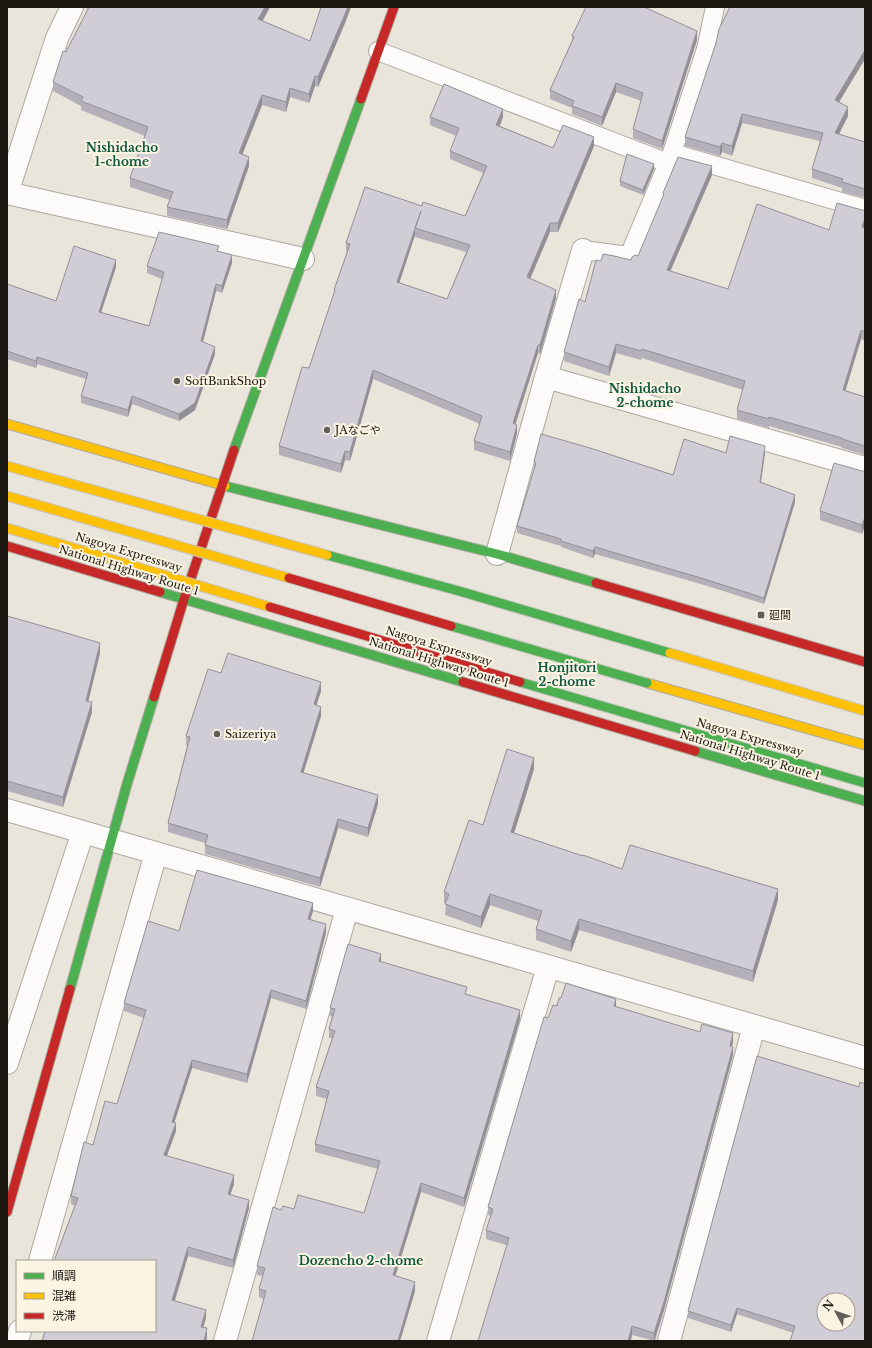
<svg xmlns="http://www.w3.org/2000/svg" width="872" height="1348" viewBox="0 0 872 1348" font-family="'Libre Baskerville','Noto Sans JP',serif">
	<rect width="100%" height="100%" fill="#e9e5db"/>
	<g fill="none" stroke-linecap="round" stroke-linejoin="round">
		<g stroke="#aba8a0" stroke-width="20">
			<path id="lane" d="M 378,51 L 668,163 L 672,153 L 865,209
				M 672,153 L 706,49 L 715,7
				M 583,250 L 629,256 L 668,163"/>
		</g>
		<g stroke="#aba8a0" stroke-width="24">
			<path id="street" d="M 7,193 L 303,259
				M 7,193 L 57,38 L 72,7
				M 546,377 L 583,250
				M 497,554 L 546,377 L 865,468
				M 7,810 L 865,1058
				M 7,1063 L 83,832
				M 40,1261 L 156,853
				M 17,1341 L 20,1331
				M 225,1341 L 347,909
				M 438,1341 L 548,967
				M 669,1341 L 754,1026"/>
		</g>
		<g stroke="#aba8a0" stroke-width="11">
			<path id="fast" d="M 234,450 L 361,99
				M 225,486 L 497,554 L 596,583
				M 160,592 L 463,682
				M 695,751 L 865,801
				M 70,989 L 127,784 L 154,697"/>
		</g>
		<g stroke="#aba8a0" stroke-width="11">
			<path id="slow" d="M 7,424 L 225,486
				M 647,683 L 865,745"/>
		</g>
		<g stroke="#aba8a0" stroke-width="11">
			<path id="jam" d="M 361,99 L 394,7
				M 7,546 L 160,592
				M 596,583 L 865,662
				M 463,682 L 695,751
				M 154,697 L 184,599 L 234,450
				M 7,1212 L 70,989"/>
		</g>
		<use href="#lane" stroke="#fcfbfa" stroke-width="18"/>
		<use href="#street" stroke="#fcfbfa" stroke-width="22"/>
		<use href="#fast" stroke="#4caf50" stroke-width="9"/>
		<use href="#slow" stroke="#ffc107" stroke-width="9"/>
		<use href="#jam" stroke="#c62828" stroke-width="9"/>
		<g stroke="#c5c3be" stroke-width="11" stroke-linecap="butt">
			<path id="fast-bridge" d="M 327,555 L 459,591 L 670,653
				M 451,626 L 647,683
				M 520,682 L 865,783"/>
		</g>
		<g stroke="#c5c3be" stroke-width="11" stroke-linecap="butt">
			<path id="slow-bridge" d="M 7,466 L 327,555
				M 7,496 L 289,578
				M 7,528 L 270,607
				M 670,653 L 865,711"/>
		</g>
		<g stroke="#c5c3be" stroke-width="11" stroke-linecap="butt">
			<path id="jam-bridge" d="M 289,578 L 451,626
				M 270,607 L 520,682"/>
		</g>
		<use href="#fast-bridge" stroke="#4caf50" stroke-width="9"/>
		<use href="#slow-bridge" stroke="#ffc107" stroke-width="9"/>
		<use href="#jam-bridge" stroke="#c62828" stroke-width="9"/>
	</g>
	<path fill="#b4b0b9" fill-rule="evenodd" d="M 84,7 L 270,7 L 263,21 L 310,41 L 321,7 L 351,7 L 345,23 L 318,87 L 315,86 L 309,103 L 290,97 L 286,112 L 262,105 L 242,154 L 249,166 L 227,229 L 167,216 L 167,207 L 170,200 L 130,187 L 130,178 L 145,136 L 81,110 L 81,106 L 53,91 L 53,82 L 66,52 L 88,9 Z
		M 730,7 L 840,102 L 848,116 L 839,134 L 865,142 L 865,198 L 842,192 L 842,188 L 812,178 L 812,169 L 820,141 L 742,123 L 732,156 L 722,152 L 720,156 L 685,146 L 685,137 Z
		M 572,36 L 697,40 L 662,149 L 633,138 L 633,129 L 641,101 L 616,92 L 602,126 L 572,114 L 572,108 L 550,99 L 550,90 L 572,40 Z
		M 430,117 L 503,117 L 500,126 L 553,148 L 594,146 L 558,232 L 550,232 L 530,279 L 556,298 L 540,354 L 538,353 L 515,424 L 517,433 L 510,461 L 474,450 L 474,441 L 480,424 L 373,379 L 350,461 L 345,460 L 341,473 L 279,455 L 279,446 L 309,368 L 334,293 L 334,290 L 347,252 L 346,251 L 346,243 L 422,206 L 465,216 L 483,173 L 450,159 L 450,151 L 456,136 L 430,125 ZM 415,235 L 415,237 L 466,252 L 447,299 L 399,283 Z
		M 654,169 L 643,195 L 620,186 L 620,181 Z
		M 712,175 L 670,271 L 728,289 L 829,230 L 862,210 L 865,210 L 865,341 L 861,339 L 845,390 L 865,397 L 865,455 L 842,448 L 842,447 L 769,426 L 769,428 L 737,419 L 737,410 L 743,390 L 642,358 L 641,360 L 616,353 L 609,376 L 564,361 L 564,352 L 585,302 L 601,261 L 631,260 L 638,256 L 663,197 L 663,193 Z
		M 219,251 L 232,263 L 222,293 L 216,291 L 203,342 L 215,354 L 195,410 L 179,421 L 132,404 L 128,417 L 81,403 L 81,396 L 86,379 L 37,364 L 36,368 L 7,359 L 7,284 L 56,301 L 116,267 L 101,312 L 149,326 L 162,279 L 147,273 L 147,266 Z
		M 726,453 L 765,453 L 761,482 L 795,502 L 764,604 L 701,584 L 595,554 L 593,558 L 561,547 L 561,546 L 517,533 L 517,526 L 534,469 L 534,462 L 673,475 Z
		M 862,471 L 865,471 L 862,534 L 820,520 L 820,511 Z
		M 7,616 L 100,653 L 88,701 L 92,712 L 63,807 L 7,791 Z
		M 221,673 L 321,691 L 316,705 L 321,716 L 303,773 L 378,804 L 368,837 L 338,828 L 320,887 L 205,854 L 205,843 L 168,832 L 168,823 L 187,746 L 186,745 L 186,736 Z
		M 534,769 L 514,833 L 622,869 L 778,900 L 753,982 L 579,930 L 571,952 L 536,940 L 536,929 L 538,921 L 490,905 L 481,928 L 445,915 L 446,903 L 444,903 L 444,892 L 483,825 Z
		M 313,911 L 310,919 L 326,933 L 306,1009 L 271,998 L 247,1083 L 192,1068 L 174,1123 L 176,1131 L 167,1156 L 234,1184 L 230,1194 L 249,1208 L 233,1268 L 188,1256 L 175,1301 L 206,1318 L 203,1327 L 207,1337 L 206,1341 L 42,1341 L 155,1331 L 75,1206 L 71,1204 L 71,1196 L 93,1145 L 117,1104 L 144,1018 L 124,1011 L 124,1003 L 179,931 Z
		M 381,962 L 467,994 L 520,1019 L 464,1207 L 421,1192 L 395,1276 L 415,1291 L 400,1341 L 252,1341 L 264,1299 L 259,1297 L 259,1289 L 263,1276 L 257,1275 L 257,1266 L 281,1210 L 294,1209 L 364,1213 L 378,1169 L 315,1152 L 315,1144 L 327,1099 L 316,1096 L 316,1087 L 332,1038 L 329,1038 L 329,1029 L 332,1017 L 330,1016 L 330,1008 Z
		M 557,1006 L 616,1007 L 700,1032 L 733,1042 L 732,1046 L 733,1055 L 664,1310 L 655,1341 L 632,1335 L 506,1245 L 486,1239 L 486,1230 L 491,1216 L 488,1215 L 488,1207 L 548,1018 Z
		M 859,1087 L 793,1333 L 737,1314 L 731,1332 L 688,1318 L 688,1311 Z"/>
	<path fill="#929096" d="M 265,7 L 270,7 L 258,28 L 258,19 Z
		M 348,7 L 351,7 L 345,23 L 318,87 L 318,77 Z
		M 697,31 L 697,40 L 662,149 L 662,141 Z
		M 865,50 L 865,59 L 835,109 L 835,100 Z
		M 315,76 L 315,86 L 309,103 L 309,94 Z
		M 616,83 L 616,92 L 602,126 L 602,117 Z
		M 290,88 L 290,97 L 286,112 L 286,102 Z
		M 262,95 L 262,105 L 239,163 L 239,153 Z
		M 848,107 L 848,116 L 835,142 L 835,133 Z
		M 503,109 L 503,117 L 496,134 L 496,125 Z
		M 742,114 L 742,123 L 732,156 L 732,146 Z
		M 594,137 L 594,146 L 558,232 L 558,223 Z
		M 722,143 L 722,152 L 720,156 L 720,147 Z
		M 249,157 L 249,166 L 227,229 L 227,220 Z
		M 654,164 L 654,169 L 643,195 L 643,190 Z
		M 712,166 L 712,175 L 667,279 L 667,270 Z
		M 421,211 L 415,228 L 415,235 L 397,290 L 397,282 Z
		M 865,218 L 865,227 L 862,236 L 862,227 Z
		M 550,223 L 550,232 L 527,286 L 527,277 Z
		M 232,255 L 232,263 L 222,293 L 222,286 Z
		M 116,260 L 116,267 L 99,319 L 99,312 Z
		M 216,284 L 216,291 L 201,349 L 201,341 Z
		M 556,290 L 556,298 L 540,354 L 540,345 Z
		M 861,330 L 861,339 L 843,399 L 843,390 Z
		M 616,344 L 616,353 L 609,376 L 609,367 Z
		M 538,345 L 538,353 L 513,432 L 513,423 Z
		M 215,347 L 215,354 L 195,410 L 179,421 L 179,414 Z
		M 37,357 L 37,364 L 36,368 L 36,361 Z
		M 373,370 L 373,379 L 350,461 L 350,452 Z
		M 132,396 L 132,404 L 128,417 L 128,410 Z
		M 517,425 L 517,433 L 510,461 L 510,452 Z
		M 765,446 L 765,453 L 760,488 L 760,482 Z
		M 345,451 L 345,460 L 341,473 L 341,464 Z
		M 795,495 L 795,502 L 764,604 L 764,598 Z
		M 865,517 L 865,526 L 862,534 L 862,525 Z
		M 595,547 L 595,554 L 593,558 L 593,551 Z
		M 100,643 L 100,653 L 86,711 L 86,701 Z
		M 321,682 L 321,691 L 314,713 L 314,704 Z
		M 92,702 L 92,712 L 63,807 L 63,797 Z
		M 321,707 L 321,716 L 301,781 L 301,772 Z
		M 534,758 L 534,769 L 511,843 L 511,832 Z
		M 378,795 L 378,804 L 368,837 L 368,828 Z
		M 338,819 L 338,828 L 320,887 L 320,878 Z
		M 778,889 L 778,900 L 753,982 L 753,971 Z
		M 490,894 L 490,905 L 481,928 L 481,917 Z
		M 313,903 L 313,911 L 308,927 L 308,919 Z
		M 579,919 L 579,930 L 571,952 L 571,941 Z
		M 326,924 L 326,933 L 306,1009 L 306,1001 Z
		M 381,954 L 381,963 L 379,961 Z
		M 271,990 L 271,998 L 247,1083 L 247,1074 Z
		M 616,999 L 616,1007 L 614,1006 Z
		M 520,1010 L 520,1019 L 464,1207 L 464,1198 Z
		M 733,1033 L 733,1042 L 730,1054 L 730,1046 Z
		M 733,1047 L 733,1055 L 664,1310 L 654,1341 L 654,1333 Z
		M 192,1060 L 192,1068 L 172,1130 L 172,1122 Z
		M 176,1123 L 176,1131 L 164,1163 L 164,1155 Z
		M 234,1175 L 234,1184 L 228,1202 L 228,1194 Z
		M 421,1183 L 421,1192 L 393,1284 L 393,1275 Z
		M 249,1200 L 249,1208 L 233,1268 L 233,1260 Z
		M 188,1247 L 188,1256 L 172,1309 L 172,1300 Z
		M 415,1282 L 415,1291 L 400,1341 L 398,1341 Z
		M 737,1308 L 737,1314 L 731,1332 L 731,1325 Z
		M 206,1310 L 206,1318 L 201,1335 L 201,1327 Z
		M 632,1326 L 632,1335 L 631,1341 L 628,1341 Z
		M 207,1328 L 207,1337 L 206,1341 L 204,1341 Z"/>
	<path fill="#d1cdd7" stroke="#929096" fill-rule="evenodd" d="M 89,7 L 265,7 L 258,19 L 310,41 L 321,7 L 348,7 L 318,77 L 315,76 L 309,94 L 290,88 L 286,102 L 262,95 L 239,153 L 249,157 L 227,220 L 167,207 L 173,192 L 130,178 L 148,127 L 81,101 L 83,97 L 53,82 L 63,51 L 66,52 Z
		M 586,7 L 644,7 L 697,31 L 662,141 L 633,129 L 643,93 L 616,83 L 602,117 L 572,106 L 574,101 L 550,90 L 574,37 L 572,36 Z
		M 730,7 L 865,7 L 865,50 L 835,100 L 848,107 L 835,133 L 865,142 L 865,189 L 842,182 L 843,179 L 812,169 L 823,133 L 742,114 L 732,146 L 722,143 L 720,147 L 685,137 L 716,43 L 719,29 Z
		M 444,84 L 503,109 L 496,125 L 553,148 L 563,125 L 594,137 L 558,223 L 550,223 L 527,277 L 556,290 L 540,345 L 538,345 L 513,423 L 517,425 L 510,452 L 474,441 L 482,416 L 373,370 L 350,452 L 345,451 L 341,464 L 279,446 L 302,367 L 309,368 L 335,290 L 334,290 L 350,244 L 346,243 L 365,187 L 422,206 L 423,202 L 465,216 L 487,166 L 450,151 L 459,128 L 430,117 ZM 421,211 L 415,228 L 470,245 L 447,299 L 397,282 Z
		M 627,154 L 654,164 L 643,190 L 620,181 Z
		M 678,157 L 712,166 L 667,270 L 728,289 L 757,204 L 829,230 L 837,203 L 862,210 L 865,210 L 865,218 L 862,227 L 865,228 L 865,332 L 861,330 L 843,390 L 865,397 L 865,446 L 842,439 L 842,438 L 769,417 L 769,419 L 737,410 L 745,381 L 642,349 L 641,351 L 616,344 L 609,367 L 564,352 L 579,299 L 585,302 L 596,260 L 601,261 L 603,254 L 614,256 L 631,260 L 632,257 L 635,255 L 638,256 L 664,194 L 663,193 Z
		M 159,232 L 219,246 L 217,251 L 232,255 L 222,286 L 216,284 L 201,341 L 215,347 L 195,403 L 179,414 L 132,396 L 128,410 L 81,396 L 88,373 L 37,357 L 36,361 L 7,351 L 7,284 L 56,301 L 74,246 L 116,260 L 99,312 L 149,326 L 164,272 L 147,266 Z
		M 541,434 L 590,448 L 673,475 L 684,439 L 726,453 L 730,436 L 765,446 L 760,482 L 795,495 L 764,598 L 701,578 L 595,547 L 593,551 L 561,541 L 561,539 L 517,526 L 536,463 L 534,462 Z
		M 834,463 L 862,471 L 865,471 L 865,517 L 862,525 L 820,511 Z
		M 7,616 L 53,629 L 100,643 L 86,701 L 92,702 L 63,797 L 7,781 Z
		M 228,653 L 321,682 L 314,704 L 321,707 L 301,772 L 378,795 L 368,828 L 338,819 L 320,878 L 205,845 L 208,835 L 168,823 L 190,737 L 186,736 L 208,669 L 221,673 Z
		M 507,749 L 534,758 L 511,832 L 583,856 L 583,855 L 622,869 L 630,845 L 778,889 L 753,971 L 579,919 L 571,941 L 536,929 L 542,911 L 490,894 L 481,917 L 445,904 L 449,894 L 444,892 L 469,820 L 483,825 Z
		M 197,870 L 313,903 L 308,919 L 326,924 L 306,1001 L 271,990 L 247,1074 L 192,1060 L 172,1122 L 176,1123 L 164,1155 L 234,1175 L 228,1194 L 249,1200 L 233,1260 L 188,1247 L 172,1300 L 206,1310 L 201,1327 L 207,1328 L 204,1341 L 42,1341 L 45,1331 L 155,1331 L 155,1261 L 54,1261 L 78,1198 L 71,1196 L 84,1142 L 93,1145 L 105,1101 L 117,1104 L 146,1010 L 124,1003 L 148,921 L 179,931 Z
		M 348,944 L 381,954 L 379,961 L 467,987 L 465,994 L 520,1010 L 464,1198 L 421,1183 L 393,1275 L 415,1282 L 398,1341 L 252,1341 L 266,1291 L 259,1289 L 265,1268 L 257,1266 L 273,1207 L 281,1210 L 283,1206 L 294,1209 L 298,1195 L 364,1213 L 380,1161 L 315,1144 L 329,1091 L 316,1087 L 335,1031 L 329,1029 L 335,1009 L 330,1008 Z
		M 566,983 L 616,999 L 614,1006 L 700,1032 L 702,1024 L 733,1033 L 730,1046 L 733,1047 L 664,1302 L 654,1333 L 632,1326 L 628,1341 L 478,1341 L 509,1238 L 486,1230 L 493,1209 L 488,1207 L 544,1017 L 548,1018 L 553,1005 L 557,1006 L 559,998 L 561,998 Z
		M 757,1056 L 859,1087 L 860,1082 L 865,1084 L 865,1341 L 790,1341 L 795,1326 L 737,1308 L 731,1325 L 688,1311 ZM 824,1300 L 848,1300 L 848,1324 L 824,1324 Z"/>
	<g fill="#625f58" stroke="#fcf4e2" stroke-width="1.5">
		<circle cx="177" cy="381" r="4"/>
		<circle cx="327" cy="430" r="4"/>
		<rect x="757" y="611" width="8" height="8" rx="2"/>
		<circle cx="217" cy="734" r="4"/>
	</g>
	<g text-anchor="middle" stroke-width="4" stroke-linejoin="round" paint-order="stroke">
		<g font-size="11" fill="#1a1711" stroke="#fcf4e2" text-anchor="start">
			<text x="185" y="385">SoftBankShop</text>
			<text x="335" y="434">JAなごや</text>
			<text x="769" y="619">廻間</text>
			<text x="225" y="738">Saizeriya</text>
		</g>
		<g font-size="11" fill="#1a1711" stroke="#fcf4e2">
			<text transform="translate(129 552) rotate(17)" y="4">Nagoya Expressway</text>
			<text transform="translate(129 570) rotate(17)" y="4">National Highway Route 1</text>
			<text transform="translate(439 646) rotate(17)" y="4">Nagoya Expressway</text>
			<text transform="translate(439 662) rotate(17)" y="4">National Highway Route 1</text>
			<text transform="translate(750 737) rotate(16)" y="4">Nagoya Expressway</text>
			<text transform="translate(750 755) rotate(17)" y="4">National Highway Route 1</text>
		</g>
		<g font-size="12" font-weight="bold" fill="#0e5840" stroke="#fcf4e2">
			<text x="122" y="152">Nishidacho<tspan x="122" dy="14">1-chome</tspan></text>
			<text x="645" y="393">Nishidacho<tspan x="645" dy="14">2-chome</tspan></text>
			<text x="567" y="672">Honjitori<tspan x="567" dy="14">2-chome</tspan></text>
			<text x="361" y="1265">Dozencho 2-chome</text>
		</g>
	</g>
	<rect width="872" height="1348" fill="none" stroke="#1a1711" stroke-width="16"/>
	<rect x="16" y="1260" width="140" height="72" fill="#fcf4e2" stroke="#a29c8e"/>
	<rect x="24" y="1273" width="20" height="6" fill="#4caf50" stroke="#a29c8e"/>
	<text x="52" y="1280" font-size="12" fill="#1a1711">順調</text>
	<rect x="24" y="1293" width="20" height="6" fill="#ffc107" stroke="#a29c8e"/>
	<text x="52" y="1300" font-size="12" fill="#1a1711">混雑</text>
	<rect x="24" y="1313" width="20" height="6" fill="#c62828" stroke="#a29c8e"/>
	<text x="52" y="1320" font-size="12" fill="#1a1711">渋滞</text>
	<g transform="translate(836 1312) rotate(310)"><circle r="19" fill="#fcf4e2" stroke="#a29c8e"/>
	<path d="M0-3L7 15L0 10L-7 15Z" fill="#625f58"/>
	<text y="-6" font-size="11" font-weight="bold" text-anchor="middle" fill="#1a1711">N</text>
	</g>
</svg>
